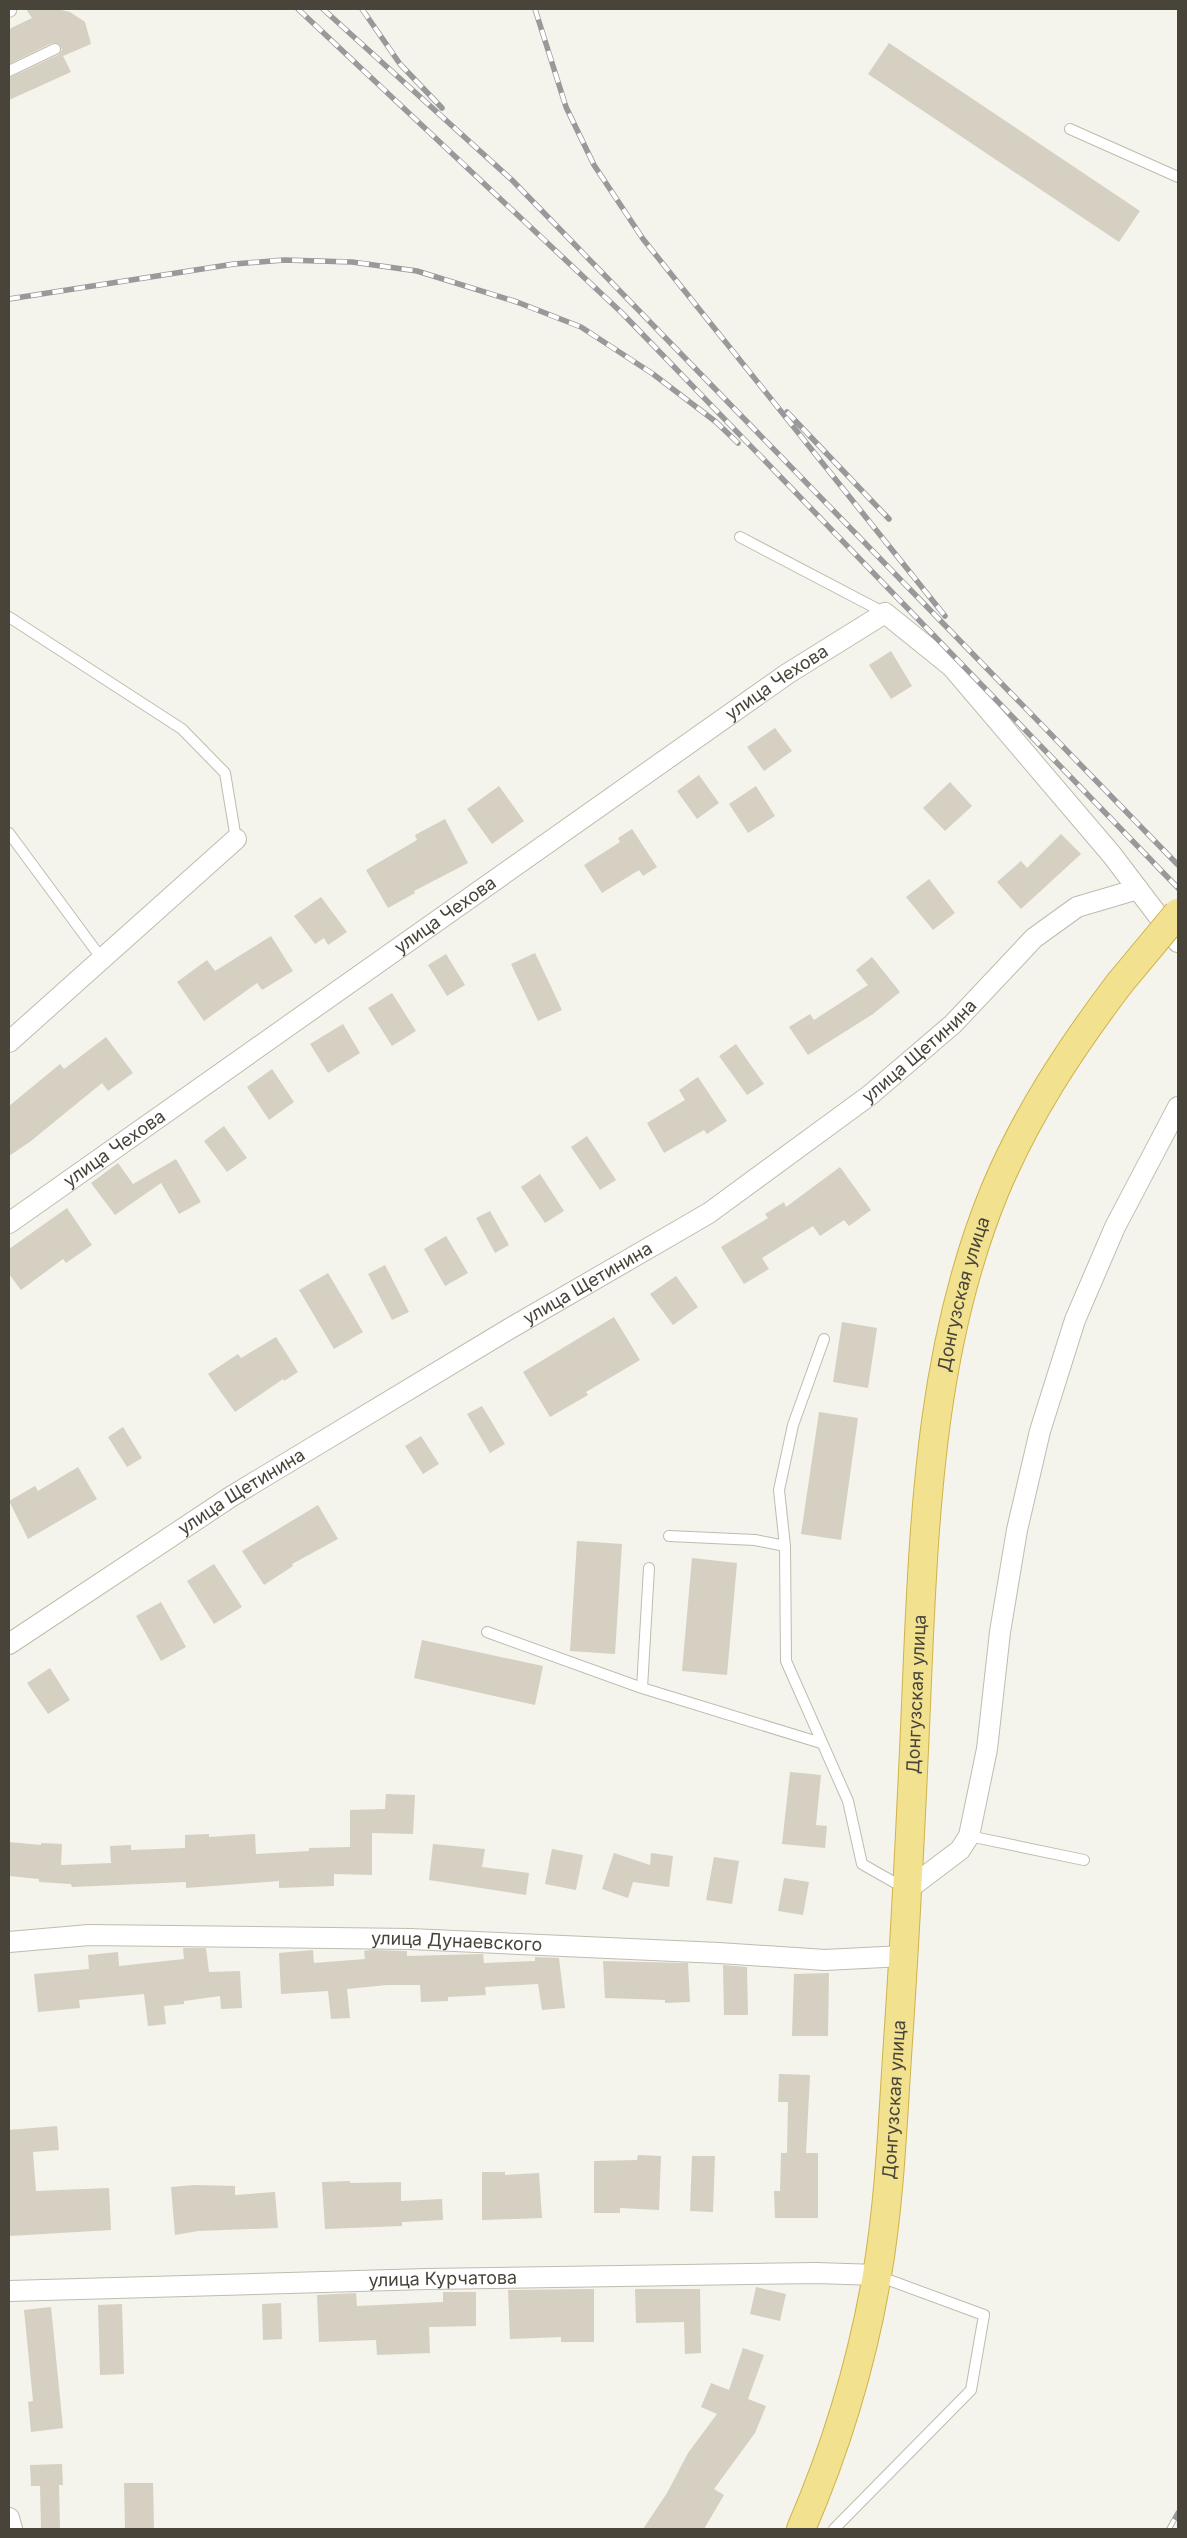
<svg xmlns="http://www.w3.org/2000/svg" width="1187" height="2538" viewBox="0 0 1187 2538" font-family="Inter,sans-serif">
	<rect width="100%" height="100%" fill="#f4f3ec"/>
	<path fill="#d5d0c2" d="M 26,9 L 57,9 L 70,12 L 85,22 L 91,44 L 63,56 L 71,72 L 9,100 L 9,78 L 58,55 L 62,50 L 59,44 L 52,43 L 9,64 L 9,29 L 32,18 Z
		M 889,43 L 1140,211 L 1119,242 L 868,74 Z
		M 891,651 L 912,686 L 891,699 L 869,665 Z
		M 775,728 L 792,751 L 764,771 L 747,747 Z
		M 699,775 L 719,803 L 697,819 L 677,791 Z
		M 950,782 L 972,806 L 945,831 L 923,808 Z
		M 499,786 L 524,821 L 492,844 L 467,809 Z
		M 756,786 L 775,816 L 748,833 L 729,804 Z
		M 445,819 L 468,863 L 414,891 L 415,893 L 388,908 L 366,870 L 417,840 L 415,835 Z
		M 632,829 L 657,867 L 643,876 L 639,870 L 602,893 L 584,865 L 620,842 L 618,838 Z
		M 1061,834 L 1081,854 L 1021,909 L 997,882 L 1021,861 L 1027,868 Z
		M 929,879 L 955,913 L 933,930 L 906,897 Z
		M 321,897 L 347,932 L 328,945 L 324,938 L 315,944 L 294,916 Z
		M 271,936 L 293,971 L 262,990 L 257,983 L 204,1021 L 177,982 L 207,960 L 215,971 Z
		M 535,953 L 562,1010 L 538,1021 L 511,964 Z
		M 446,954 L 465,985 L 447,996 L 428,965 Z
		M 872,957 L 900,992 L 873,1014 L 808,1055 L 789,1027 L 810,1014 L 814,1020 L 868,985 L 856,970 Z
		M 392,993 L 416,1031 L 392,1046 L 368,1008 Z
		M 343,1024 L 360,1053 L 328,1073 L 310,1044 Z
		M 106,1037 L 133,1073 L 108,1091 L 102,1083 L 31,1141 L 9,1156 L 9,1106 L 60,1064 L 64,1069 Z
		M 736,1044 L 764,1084 L 747,1095 L 719,1056 Z
		M 272,1069 L 294,1102 L 269,1120 L 247,1087 Z
		M 698,1077 L 727,1121 L 707,1134 L 704,1130 L 664,1153 L 647,1123 L 685,1100 L 679,1090 Z
		M 224,1126 L 247,1158 L 227,1172 L 204,1141 Z
		M 587,1136 L 616,1180 L 600,1190 L 571,1147 Z
		M 176,1159 L 201,1202 L 179,1214 L 161,1183 L 115,1215 L 91,1183 L 118,1163 L 133,1184 Z
		M 840,1167 L 871,1210 L 849,1226 L 844,1220 L 820,1236 L 813,1226 L 762,1258 L 769,1269 L 744,1284 L 721,1247 L 768,1218 L 765,1214 L 784,1202 L 786,1207 Z
		M 540,1174 L 564,1211 L 545,1223 L 521,1187 Z
		M 67,1208 L 92,1245 L 66,1263 L 63,1259 L 21,1290 L 9,1274 L 9,1249 Z
		M 490,1211 L 509,1245 L 495,1253 L 476,1218 Z
		M 446,1236 L 468,1273 L 445,1286 L 424,1249 Z
		M 385,1265 L 409,1312 L 392,1320 L 368,1274 Z
		M 328,1273 L 363,1332 L 334,1349 L 299,1290 Z
		M 676,1276 L 698,1307 L 673,1325 L 650,1294 Z
		M 614,1317 L 640,1360 L 586,1392 L 588,1395 L 550,1417 L 523,1372 Z
		M 842,1322 L 877,1328 L 868,1388 L 833,1382 Z
		M 276,1337 L 298,1372 L 284,1381 L 283,1379 L 235,1412 L 208,1374 L 238,1354 L 241,1358 Z
		M 482,1406 L 505,1444 L 490,1453 L 467,1414 Z
		M 819,1412 L 858,1418 L 841,1540 L 801,1534 Z
		M 123,1427 L 142,1458 L 127,1467 L 108,1437 Z
		M 421,1436 L 439,1464 L 423,1474 L 405,1446 Z
		M 78,1467 L 97,1499 L 28,1539 L 9,1501 L 35,1486 L 38,1491 Z
		M 318,1505 L 338,1539 L 292,1564 L 293,1566 L 264,1585 L 242,1551 Z
		M 577,1541 L 622,1544 L 615,1654 L 570,1651 Z
		M 692,1558 L 737,1563 L 727,1675 L 682,1671 Z
		M 214,1564 L 242,1607 L 214,1624 L 187,1581 Z
		M 161,1602 L 186,1647 L 161,1661 L 136,1616 Z
		M 422,1640 L 543,1666 L 535,1705 L 414,1678 Z
		M 50,1668 L 70,1700 L 48,1714 L 27,1683 Z
		M 790,1772 L 821,1775 L 816,1825 L 827,1826 L 825,1848 L 782,1844 Z
		M 386,1794 L 415,1795 L 413,1834 L 372,1833 L 372,1875 L 334,1874 L 334,1886 L 279,1888 L 279,1881 L 186,1888 L 186,1882 L 72,1887 L 71,1884 L 39,1882 L 39,1879 L 9,1876 L 9,1842 L 41,1845 L 41,1843 L 62,1844 L 61,1865 L 111,1863 L 110,1846 L 131,1845 L 131,1850 L 185,1848 L 185,1835 L 209,1834 L 209,1837 L 255,1834 L 256,1854 L 309,1851 L 309,1848 L 350,1847 L 350,1810 L 385,1809 Z
		M 433,1844 L 485,1849 L 482,1867 L 529,1873 L 526,1895 L 429,1880 Z
		M 552,1849 L 583,1855 L 576,1890 L 545,1884 Z
		M 614,1853 L 650,1865 L 651,1853 L 673,1856 L 669,1887 L 633,1882 L 628,1898 L 602,1889 Z
		M 714,1857 L 739,1861 L 732,1904 L 706,1900 Z
		M 784,1878 L 809,1882 L 803,1915 L 778,1911 Z
		M 183,1948 L 206,1948 L 209,1972 L 240,1971 L 242,2008 L 221,2009 L 220,1996 L 184,2001 L 184,2004 L 164,2006 L 166,2024 L 148,2026 L 144,1994 L 79,2000 L 80,2008 L 38,2012 L 34,1974 L 89,1969 L 88,1955 L 118,1952 L 119,1966 L 184,1959 Z
		M 313,1950 L 314,1963 L 365,1959 L 364,1951 L 371,1950 L 407,1951 L 407,1956 L 483,1954 L 484,1963 L 535,1961 L 535,1957 L 559,1958 L 565,2008 L 542,2010 L 538,1984 L 485,1987 L 486,1995 L 448,1997 L 448,2001 L 421,2002 L 420,1985 L 387,1985 L 347,1989 L 350,2018 L 331,2019 L 328,1991 L 281,1994 L 279,1953 Z
		M 603,1961 L 688,1963 L 690,2002 L 665,2003 L 665,2000 L 605,1998 Z
		M 723,1965 L 747,1967 L 748,2015 L 724,2015 Z
		M 829,1973 L 828,2036 L 792,2036 L 794,1974 Z
		M 779,2074 L 810,2075 L 806,2153 L 818,2153 L 818,2218 L 775,2218 L 774,2191 L 780,2191 L 781,2153 L 787,2153 L 788,2102 L 778,2102 Z
		M 57,2126 L 59,2150 L 33,2152 L 36,2191 L 109,2188 L 111,2230 L 9,2236 L 9,2130 Z
		M 638,2155 L 661,2156 L 659,2210 L 620,2208 L 620,2213 L 594,2213 L 594,2161 L 637,2160 Z
		M 692,2156 L 715,2156 L 713,2212 L 690,2211 Z
		M 482,2172 L 505,2172 L 505,2175 L 539,2173 L 542,2218 L 482,2220 Z
		M 350,2181 L 350,2183 L 401,2182 L 401,2201 L 442,2199 L 443,2220 L 402,2222 L 402,2226 L 325,2229 L 322,2182 Z
		M 195,2185 L 235,2186 L 235,2195 L 275,2192 L 278,2228 L 198,2231 L 175,2235 L 171,2187 Z
		M 756,2287 L 786,2294 L 780,2321 L 750,2314 Z
		M 594,2289 L 594,2342 L 561,2342 L 561,2337 L 510,2339 L 508,2290 Z
		M 635,2289 L 700,2289 L 701,2353 L 685,2354 L 684,2322 L 636,2323 Z
		M 443,2292 L 476,2292 L 476,2326 L 429,2327 L 430,2353 L 377,2355 L 376,2340 L 319,2342 L 317,2295 L 356,2293 L 357,2306 L 443,2302 Z
		M 281,2303 L 282,2339 L 263,2340 L 262,2304 Z
		M 122,2304 L 124,2374 L 100,2375 L 98,2305 Z
		M 51,2307 L 63,2428 L 31,2432 L 28,2402 L 33,2401 L 24,2310 Z
		M 743,2348 L 764,2355 L 748,2399 L 766,2406 L 755,2433 L 714,2489 L 724,2495 L 704,2529 L 643,2529 L 667,2493 L 688,2453 L 717,2414 L 701,2407 L 711,2383 L 729,2390 Z
		M 62,2464 L 63,2485 L 59,2485 L 60,2529 L 41,2529 L 40,2486 L 31,2486 L 30,2465 Z
		M 124,2483 L 153,2483 L 154,2529 L 125,2529 Z"/>
	<g fill="none" stroke-linecap="round" stroke-linejoin="round">
		<g stroke="#bfbcaf" stroke-width="12">
			<path id="service" d="M 9,12 L 11,11 L 10,9
				M 9,71 L 55,49
				M 1070,129 L 1178,177
				M 740,537 L 885,613
				M 9,617 L 182,729 L 225,773 L 236,839
				M 9,833 L 102,959
				M 669,1536 L 755,1540 L 785,1546 L 786,1661 L 848,1801 L 862,1864 L 906,1889
				M 785,1546 L 779,1490 L 793,1425 L 824,1339
				M 487,1632 L 642,1688 L 821,1743
				M 642,1688 L 649,1568
				M 969,1836 L 1084,1860
				M 834,2529 L 971,2390 L 984,2315 L 878,2276"/>
		</g>
		<g stroke="#bfbcaf" stroke-width="22">
			<g id="minor">
				<path d="M 9,1042 L 236,839"/>
				<path id="s1" d="M 9,1223 L 787,674 L 885,613 L 952,667 L 1112,855 L 1178,942"/>
				<path id="s2" d="M 9,1644 L 232,1496 L 509,1329 L 709,1213 L 870,1095 L 953,1024 L 1034,938 L 1077,907 L 1138,889"/>
				<path d="M 907,1890 L 960,1850 L 969,1836 L 987,1749 L 1000,1632 L 1017,1530 L 1040,1431 L 1075,1320 L 1115,1227 L 1178,1107"/>
				<path id="s3" d="M 9,1942 L 89,1935 L 410,1939 L 719,1953 L 825,1960 L 903,1956"/>
				<path id="s4" d="M 9,2291 L 427,2279 L 816,2273 L 877,2275"/>
				<path d="M 9,2518 L 12,2529"/>
			</g>
		</g>
		<g stroke="#cfb24a" stroke-width="30">
			<g id="trunk">
				<path id="s5" d="M 801,2529 C 836,2448 862,2363 877,2275 C 891,2193 893,2109 899,2027 C 907,1903 913,1780 918,1657 C 925,1499 934,1338 995,1190 C 1027,1114 1070,1049 1119,984"/>
			</g>
		</g>
		<use href="#service" stroke="#fff" stroke-width="10"/>
		<use href="#minor" stroke="#fff" stroke-width="20"/>
		<use href="#trunk" stroke="#f2e28f" stroke-width="28"/>
		<g stroke="#999" stroke-width="5.5">
			<path id="rail" d="M 298,9 L 622,313 L 1178,888
				M 323,9 L 512,180 L 1178,865
				M 362,9 L 400,64 L 442,108
				M 535,9 L 566,107 L 594,165 L 643,239 L 945,616
				M 9,299 L 234,264 L 284,260 L 352,262 L 417,271 L 517,302 L 581,327 L 653,374 L 716,422 L 738,443
				M 787,412 L 889,519
				M 1169,2529 L 1178,2513"/>
		</g>
		<use href="#rail" stroke="#fff" stroke-width="4" stroke-dasharray="11" stroke-linecap="butt"/>
		<g stroke="#cfb24a" stroke-width="30" stroke-linecap="butt">
			<path id="trunk-bridge" d="M 1119,984 L 1178,913"/>
		</g>
		<use href="#trunk-bridge" stroke="#f2e28f" stroke-width="28"/>
	</g>
	<g text-anchor="middle" stroke-width="4.5" stroke-linejoin="round" paint-order="stroke">
		<g font-size="18" fill="#48443a" stroke="#fff">
			<text dy="6" stroke="none"><textPath href="#s1" startOffset="939">улица Чехова</textPath></text>
			<text dy="6" stroke="none"><textPath href="#s1" startOffset="534">улица Чехова</textPath></text>
			<text dy="6" stroke="none"><textPath href="#s2" startOffset="1088">улица Щетинина</textPath></text>
			<text dy="6" stroke="none"><textPath href="#s1" startOffset="129">улица Чехова</textPath></text>
			<text dy="6" stroke="none"><textPath href="#s2" startOffset="682">улица Щетинина</textPath></text>
			<text dy="6" stroke="none"><textPath href="#s5" startOffset="1252">Донгузская улица</textPath></text>
			<text dy="6" stroke="none"><textPath href="#s2" startOffset="278">улица Щетинина</textPath></text>
			<text dy="6" stroke="none"><textPath href="#s5" startOffset="848">Донгузская улица</textPath></text>
			<text dy="6" stroke="none"><textPath href="#s3" startOffset="448">улица Дунаевского</textPath></text>
			<text dy="6" stroke="none"><textPath href="#s5" startOffset="442">Донгузская улица</textPath></text>
			<text dy="6" stroke="none"><textPath href="#s4" startOffset="434">улица Курчатова</textPath></text>
		</g>
	</g>
	<rect width="1187" height="2538" fill="none" stroke="#48443a" stroke-width="20"/>
</svg>
